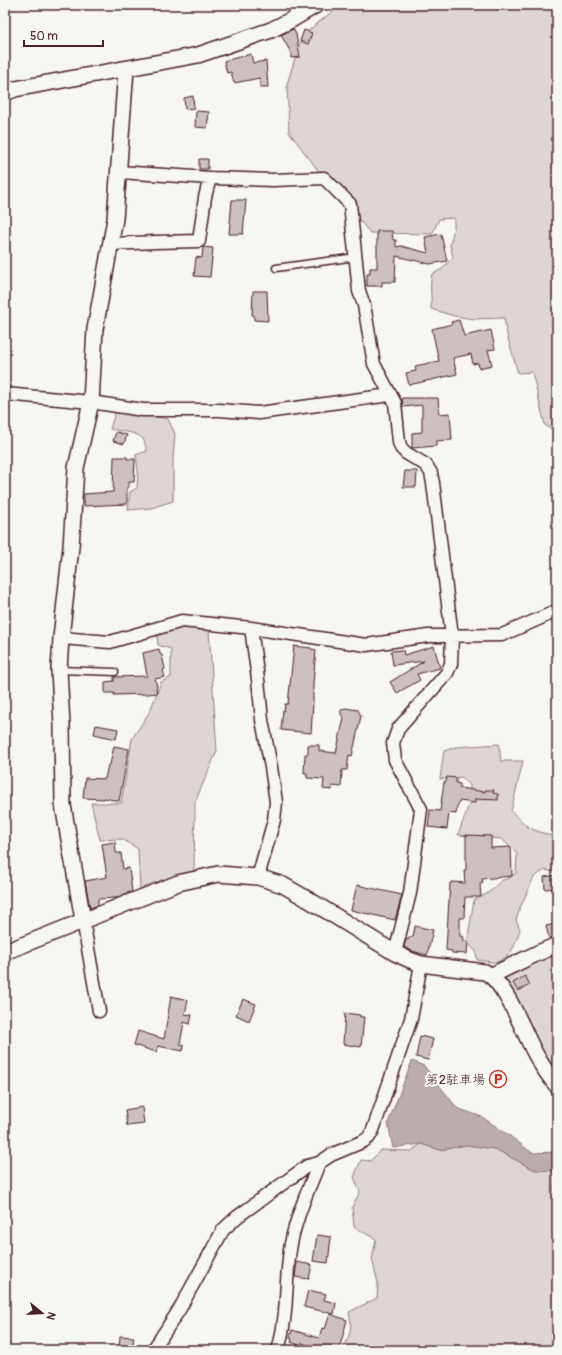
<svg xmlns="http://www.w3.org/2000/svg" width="562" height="1355" viewBox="0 0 562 1355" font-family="Pangolin,'Klee One',sans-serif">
	<rect width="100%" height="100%" fill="#f6f6f2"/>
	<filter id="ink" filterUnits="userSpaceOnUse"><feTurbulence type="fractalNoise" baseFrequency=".025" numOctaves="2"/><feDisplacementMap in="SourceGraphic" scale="8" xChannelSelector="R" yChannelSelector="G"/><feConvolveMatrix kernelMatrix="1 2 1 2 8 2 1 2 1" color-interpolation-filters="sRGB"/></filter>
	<g filter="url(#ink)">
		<path fill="#ddd6d5" stroke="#947a80" d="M 340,5 L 557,5 L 557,433 L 545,425 L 532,372 L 518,373 L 507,335 L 504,318 L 474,319 L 454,316 L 431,309 C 432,295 429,288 432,274 L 441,270 L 453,257 L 450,245 L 454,228 L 454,218 L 439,219 L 432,234 L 370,233 L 324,178 L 289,132 L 287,84 L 302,36 Z
			M 116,410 L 168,419 L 175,434 L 173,458 L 173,501 L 151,508 L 128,510 L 130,492 L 137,488 L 138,471 L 136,455 L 147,451 C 146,448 145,442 143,439 C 138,432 118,431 110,429 Z
			M 176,627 L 209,630 L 217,751 L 195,802 L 194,872 L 140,890 L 138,849 L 122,839 L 100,840 L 91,803 L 121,803 L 132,739 L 150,711 L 161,682 L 171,677 L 171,649 L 158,645 L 157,634 Z
			M 499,744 L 501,761 L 523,761 L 511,811 L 529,828 L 557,838 L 557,873 L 545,870 L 534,877 L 520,908 L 516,920 L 520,929 C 516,942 512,958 497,962 C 491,963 483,960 477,960 L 476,951 L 467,943 L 474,900 L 488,893 L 501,881 L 511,877 L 516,873 L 517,854 L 502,839 L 458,835 L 470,802 L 470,785 L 462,777 L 440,779 L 444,751 L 456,747 Z
			M 557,950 L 557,1074 L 543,1054 L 505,977 Z
			M 421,1144 L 440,1150 L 466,1145 L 495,1149 L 531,1168 L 556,1171 L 553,1190 L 557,1192 L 557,1350 L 342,1350 C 350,1336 353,1328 349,1312 L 377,1298 L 378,1283 L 372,1259 L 376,1239 L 354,1227 L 352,1207 L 360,1192 L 354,1177 L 361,1160 L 370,1161 L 381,1150 L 411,1151 Z"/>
		<path fill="#bbadae" stroke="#8e747a" d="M 412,1061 L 424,1066 L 457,1108 L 482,1117 L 510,1136 L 532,1153 L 557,1152 L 556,1171 L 535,1170 L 495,1149 L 467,1145 L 440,1150 L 421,1144 L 393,1148 L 388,1123 Z"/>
		<path fill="#ccc1c0" stroke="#4a1f2b" d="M 293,29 L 296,34 L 300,57 L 291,58 L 291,53 L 281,35 Z
			M 304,30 L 312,33 L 308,44 L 300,41 Z
			M 251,54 L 253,63 L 266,61 L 268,87 L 260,87 L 260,78 L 234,83 L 231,72 L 227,73 L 224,61 Z
			M 193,96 L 194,108 L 185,109 L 184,98 Z
			M 196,111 L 209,112 L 207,128 L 195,127 Z
			M 199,159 L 208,159 L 208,169 L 199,169 Z
			M 232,200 L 246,200 L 243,234 L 229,234 Z
			M 377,231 L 392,231 L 393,240 L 396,240 L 396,247 L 401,246 L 428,253 L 425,237 L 441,234 L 447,261 L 430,264 L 396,256 L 395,282 L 382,282 L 382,286 L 367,286 L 367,274 L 370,274 L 370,268 L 377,268 Z
			M 203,247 L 213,248 L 210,277 L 194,276 L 196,257 L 202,258 Z
			M 253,291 L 267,291 L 268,321 L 254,320 L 254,315 L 252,315 Z
			M 459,320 L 464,336 L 491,330 L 495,349 L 488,350 L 492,365 L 479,368 L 478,363 L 473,364 L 471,354 L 453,358 L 457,374 L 409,385 L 406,373 L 416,371 L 415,366 L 439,361 L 432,329 L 452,324 L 451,322 Z
			M 402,398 L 438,398 L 439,414 L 450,413 L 452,440 L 436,441 L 436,446 L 412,448 L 412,433 L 422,432 L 422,405 L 403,407 Z
			M 116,432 L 127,435 L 124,444 L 113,441 Z
			M 114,457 L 127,457 L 127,459 L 135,459 L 134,482 L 129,482 L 129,487 L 127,487 L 127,504 L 84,506 L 84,494 L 113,492 Z
			M 405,471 L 417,471 L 416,487 L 403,487 Z
			M 294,646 L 311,648 L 311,649 L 316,650 L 313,683 L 313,703 L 311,733 L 281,730 L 283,710 L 284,711 L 285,704 L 288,704 Z
			M 434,646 L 440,668 L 417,674 L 420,680 L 397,693 L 390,682 L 424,661 L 393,665 L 391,651 L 403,650 L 404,655 Z
			M 159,649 L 160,654 L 162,655 L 165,669 L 163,670 L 165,677 L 155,679 L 157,687 L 156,687 L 157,693 L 148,694 L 114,695 L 114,693 L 105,693 L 105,682 L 114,681 L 114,677 L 147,676 L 143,653 Z
			M 345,708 L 358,710 L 361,716 L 352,756 L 349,755 L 347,770 L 342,770 L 341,787 L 332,786 L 332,790 L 323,789 L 324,779 L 307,778 L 307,773 L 304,773 L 305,754 L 308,754 L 308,745 L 319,745 L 319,751 L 336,753 L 344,718 L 341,714 L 341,710 Z
			M 96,725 L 118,729 L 116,739 L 94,734 Z
			M 114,746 L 129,749 L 119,801 L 104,798 L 104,799 L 83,798 L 85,778 L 105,779 L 108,765 L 110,765 Z
			M 447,777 L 456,778 L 456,783 L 460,784 L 460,788 L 485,792 L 485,790 L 494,790 L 493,793 L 498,794 L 498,800 L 475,799 L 475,803 L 459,801 L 458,806 L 457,806 L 456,814 L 449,813 L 447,829 L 428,827 L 430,810 L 440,811 L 444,782 L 446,782 Z
			M 466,835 L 491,836 L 491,848 L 511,847 L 512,876 L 482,879 L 483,883 L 480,884 L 481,897 L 465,897 L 464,918 L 460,918 L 460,936 L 464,937 L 463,941 L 468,941 L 467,954 L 452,953 L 452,951 L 446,950 L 450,883 L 452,883 L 452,882 L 465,883 L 464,870 L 466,870 Z
			M 115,842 L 116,853 L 121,853 L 123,869 L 129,868 L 132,892 L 125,893 L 125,894 L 115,898 L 98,899 L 98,905 L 90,908 L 85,881 L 107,877 L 102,844 Z
			M 557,875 L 557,888 L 545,889 L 544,877 Z
			M 357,885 L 402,895 L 395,920 L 351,910 Z
			M 557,924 L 557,936 L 549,938 L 546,926 Z
			M 415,926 L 433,930 L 427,955 L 412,951 L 404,947 L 406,939 L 408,940 L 409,937 L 413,937 Z
			M 525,976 L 530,985 L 518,991 L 513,983 Z
			M 171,996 L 188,1000 L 185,1014 L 192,1015 L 190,1024 L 184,1022 L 180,1044 L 184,1046 L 183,1051 L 158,1046 L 156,1052 L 134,1045 L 138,1031 L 164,1039 Z
			M 243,999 L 256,1004 L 249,1021 L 236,1015 Z
			M 345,1013 L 360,1015 L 360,1017 L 364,1017 L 361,1047 L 343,1044 Z
			M 420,1036 L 433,1039 L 428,1060 L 416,1057 Z
			M 142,1107 L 144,1124 L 127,1126 L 125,1110 Z
			M 317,1235 L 331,1237 L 328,1263 L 313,1261 Z
			M 297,1262 L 312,1265 L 309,1279 L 295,1277 Z
			M 308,1290 L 326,1294 L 324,1300 L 336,1303 L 334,1314 L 304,1307 Z
			M 330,1314 L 347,1320 L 339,1350 L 317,1350 L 317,1348 L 302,1343 L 301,1346 L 291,1342 L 292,1339 L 290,1338 L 292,1330 L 319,1338 L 322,1328 L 325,1329 Z
			M 120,1336 L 134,1337 L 132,1350 L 119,1350 Z"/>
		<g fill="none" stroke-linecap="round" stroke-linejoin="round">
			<g stroke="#4a1f2b" stroke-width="9">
				<path id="service" d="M 276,268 L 356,257
					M 59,670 L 115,672"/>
			</g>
			<g stroke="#4a1f2b" stroke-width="15">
				<path id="minor" d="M 119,172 L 210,178 L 273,180 L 324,178 L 350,204 L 359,291 L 364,305 L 374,364 L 395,403 L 399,442 L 401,448 L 406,453 L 426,465 L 431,473 L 433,483 L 452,636 L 451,664 L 447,673 L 398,729 L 393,743 L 395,760 L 421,809 L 410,893 L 395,953
					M 111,244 L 156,242 L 199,241 L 205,197 L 210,178
					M 5,394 L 91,402 L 143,410 L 219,410 L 259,413 L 390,395
					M 251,628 L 258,679 L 262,720 L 271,767 L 276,802 L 274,820 L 258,877
					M 61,638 L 110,642 L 182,621 L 251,628 L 366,645 L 428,636 L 502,635 L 557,611
					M 83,920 L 99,1011
					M 153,1350 L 179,1310 L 223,1230 L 237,1217 L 307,1166 L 319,1163 L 331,1155 L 364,1141 L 369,1137 L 373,1130 L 411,1019 L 421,964
					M 278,1350 C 288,1316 285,1284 290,1250 C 294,1221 308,1191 319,1163"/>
			</g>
			<g stroke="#4a1f2b" stroke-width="18">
				<path id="tertiary" d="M 5,93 L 15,89 L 198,55 L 271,30 L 291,20 L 316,5
					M 83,920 L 63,805 L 62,725 L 59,670 L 61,638 L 71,547 L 76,468 L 91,402 L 95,329 L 115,219 L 126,69
					M 5,952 L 178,883 L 218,874 L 258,877 L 283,885 L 309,900 L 395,953 L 410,960 L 421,964 L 485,972 C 506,982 524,1034 536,1055 C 542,1066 549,1076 557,1086
					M 492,975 L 538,953 L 557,945"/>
			</g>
			<use href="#service" stroke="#f6f6f2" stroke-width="6"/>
			<use href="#minor" stroke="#f6f6f2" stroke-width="12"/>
			<use href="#tertiary" stroke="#f6f6f2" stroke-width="15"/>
		</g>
	</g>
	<defs>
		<g id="parking-ring" transform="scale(0.9)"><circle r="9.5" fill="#f6f6f2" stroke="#c8321e" stroke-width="1.5"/><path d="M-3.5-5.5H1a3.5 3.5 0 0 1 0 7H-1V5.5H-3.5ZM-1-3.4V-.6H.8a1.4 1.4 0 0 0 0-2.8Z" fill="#c8321e"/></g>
	</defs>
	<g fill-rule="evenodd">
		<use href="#parking-ring" x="498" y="1079"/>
	</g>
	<g text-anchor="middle" stroke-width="4" stroke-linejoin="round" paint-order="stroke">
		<g font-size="13" fill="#4a1f2b" stroke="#f6f6f2" text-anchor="end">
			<text x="485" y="1084">第2駐車場</text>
		</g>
	</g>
	<rect width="562" height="1355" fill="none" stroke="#f6f6f2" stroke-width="20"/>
	<rect x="10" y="10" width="542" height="1335" fill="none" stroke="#4a1f2b" stroke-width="1.5" filter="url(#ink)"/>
	<g transform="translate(42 1313) rotate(108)" stroke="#f6f6f2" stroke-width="3" paint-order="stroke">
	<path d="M0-3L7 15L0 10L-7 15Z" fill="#4a1f2b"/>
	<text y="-6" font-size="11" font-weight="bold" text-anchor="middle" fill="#4a1f2b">N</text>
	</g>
	<path d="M24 40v6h79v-6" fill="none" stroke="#4a1f2b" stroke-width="2"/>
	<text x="30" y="40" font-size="12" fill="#4a1f2b" stroke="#f6f6f2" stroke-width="3" paint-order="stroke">50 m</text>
</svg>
